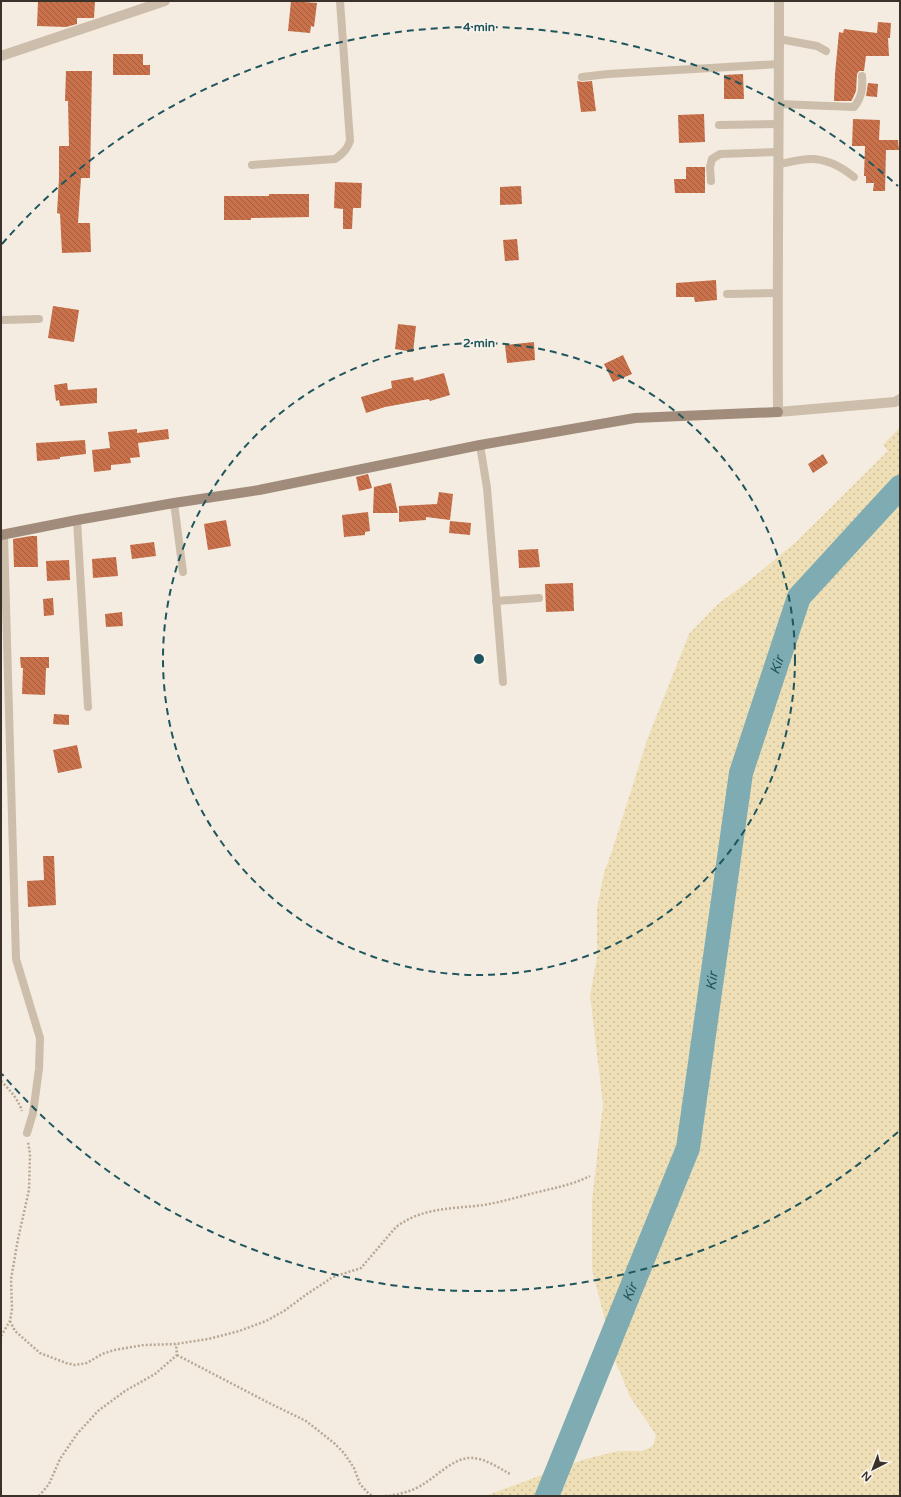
<svg xmlns="http://www.w3.org/2000/svg" width="901" height="1497" viewBox="0 0 901 1497" font-family="'Varela Round',sans-serif">
	<defs>
		<pattern id="sand-dots" width="8" height="8" patternUnits="userSpaceOnUse"><rect width="8" height="8" fill="#efdfb7"/><path d="M2 2h.1M6 6h.1" fill="none" stroke="#cec09e" stroke-width="1.8" stroke-linecap="round"/></pattern>
		<pattern id="building-back-hatch" width="6" height="6" patternUnits="userSpaceOnUse"><rect width="6" height="6" fill="#c8714a"/><path d="M-1 5l2 2M0 0l6 6M5-1l2 2" fill="none" stroke="#a35d3e"/></pattern>
	</defs>
	<rect width="100%" height="100%" fill="#f4ece0"/>
	<path fill="url(#sand-dots)" d="M 900,427 L 900,1496 L 485,1496 L 582,1460 L 618,1451 L 642,1451 L 653,1446 L 656,1435 L 629,1395 L 621,1374 L 616,1364 L 592,1269 L 592,1201 L 603,1104 L 590,995 L 597,957 L 597,908 L 604,873 L 612,851 L 647,740 L 689,634 L 718,604 L 745,584 L 795,543 L 888,451 L 883,445 Z"/>
	<g fill="none" stroke-linecap="round" stroke-linejoin="round">
		<path stroke="#7eacb2" stroke-width="24" id="s1" d="M 547,1496 L 688,1148 L 741,773 L 799,597 L 900,487"/>
	</g>
	<path fill="url(#building-back-hatch)" d="M 38,1 L 95,1 L 94,18 L 77,18 L 77,24 L 66,27 L 37,26 Z
		M 291,1 L 317,3 L 314,27 L 311,26 L 310,33 L 288,31 Z
		M 878,22 L 891,23 L 890,38 L 888,38 L 889,56 L 866,56 L 864,71 L 859,71 L 857,74 L 856,91 L 852,100 L 851,101 L 834,101 L 835,74 L 839,32 L 843,33 L 844,29 L 877,33 Z
		M 113,54 L 143,54 L 143,65 L 150,65 L 150,75 L 113,75 Z
		M 66,71 L 92,71 L 90,178 L 81,178 L 78,223 L 90,223 L 91,252 L 62,253 L 60,214 L 57,213 L 59,178 L 59,146 L 69,146 L 68,101 L 65,101 Z
		M 743,74 L 744,99 L 724,99 L 724,75 Z
		M 577,81 L 582,82 L 592,81 L 596,111 L 581,112 Z
		M 868,83 L 878,84 L 877,97 L 866,96 Z
		M 704,114 L 705,142 L 679,143 L 678,115 Z
		M 853,119 L 880,120 L 879,140 L 898,140 L 899,150 L 886,150 L 885,191 L 873,191 L 874,183 L 866,183 L 866,176 L 864,176 L 865,146 L 852,146 Z
		M 686,167 L 705,167 L 705,193 L 675,193 L 674,179 L 686,179 Z
		M 335,182 L 362,183 L 361,208 L 353,208 L 352,229 L 343,229 L 343,209 L 334,208 Z
		M 521,186 L 522,204 L 500,205 L 500,187 Z
		M 269,194 L 309,194 L 309,217 L 251,218 L 251,220 L 224,220 L 224,196 L 269,196 Z
		M 517,239 L 519,260 L 505,261 L 503,240 Z
		M 716,280 L 717,300 L 695,302 L 694,297 L 676,297 L 676,283 Z
		M 53,306 L 79,310 L 74,342 L 48,338 Z
		M 398,324 L 416,326 L 413,352 L 395,349 Z
		M 534,342 L 535,360 L 507,363 L 505,345 Z
		M 623,355 L 632,374 L 613,382 L 604,364 Z
		M 444,373 L 450,395 L 430,401 L 429,399 L 385,407 L 366,413 L 361,397 L 392,388 L 391,381 L 413,377 L 414,381 Z
		M 67,383 L 68,390 L 97,388 L 97,403 L 60,406 L 59,400 L 56,401 L 54,385 Z
		M 137,429 L 137,433 L 168,429 L 169,439 L 138,443 L 140,457 L 130,458 L 131,463 L 111,465 L 111,470 L 94,472 L 92,450 L 110,448 L 108,432 Z
		M 85,440 L 86,454 L 60,457 L 60,459 L 37,461 L 36,443 Z
		M 823,454 L 828,463 L 813,473 L 808,464 Z
		M 368,474 L 372,488 L 359,491 L 356,477 Z
		M 391,483 L 398,513 L 373,513 L 374,487 Z
		M 439,492 L 453,494 L 450,520 L 426,517 L 426,520 L 399,522 L 399,506 L 437,504 Z
		M 368,512 L 370,531 L 365,532 L 365,535 L 344,537 L 342,515 Z
		M 226,520 L 231,546 L 208,550 L 204,524 Z
		M 450,521 L 471,523 L 470,535 L 449,533 Z
		M 31,536 L 37,536 L 38,567 L 14,567 L 13,539 Z
		M 154,542 L 156,556 L 132,559 L 130,545 Z
		M 538,549 L 540,567 L 519,568 L 518,550 Z
		M 116,557 L 118,576 L 93,578 L 92,559 Z
		M 69,560 L 70,580 L 47,581 L 46,561 Z
		M 573,583 L 574,611 L 546,612 L 545,584 Z
		M 53,598 L 54,615 L 44,616 L 43,599 Z
		M 122,612 L 123,626 L 106,627 L 105,614 Z
		M 20,657 L 49,657 L 49,668 L 46,668 L 45,695 L 22,694 L 23,668 L 21,668 Z
		M 54,714 L 69,715 L 69,725 L 53,724 Z
		M 77,745 L 82,768 L 58,773 L 53,750 Z
		M 43,856 L 54,856 L 56,905 L 28,907 L 27,881 L 44,880 Z"/>
	<g fill="none" stroke-linecap="round" stroke-linejoin="round">
		<path stroke="#b9a795" stroke-width="2.5" stroke-dasharray="2 2" stroke-linecap="butt" d="M 1,1081 C 10,1090 18,1099 22,1111
			M 10,1321 L 15,1331 L 40,1353 L 66,1363 L 75,1365 L 87,1363 L 102,1354 L 114,1350 L 144,1345 L 176,1344 L 208,1339 L 239,1331 L 266,1321 L 284,1311 L 307,1294 L 333,1277 L 361,1268 L 396,1227 C 423,1207 452,1209 484,1205 C 501,1202 518,1197 534,1193 C 554,1188 572,1185 590,1176
			M 1,1336 L 10,1321 L 12,1309 L 11,1279 L 18,1239 L 29,1190 L 30,1154 L 28,1142
			M 177,1355 L 269,1403 L 306,1421 L 334,1443 L 344,1453 L 354,1468 L 360,1484 L 369,1494 L 373,1496
			M 39,1496 L 49,1484 L 60,1459 L 77,1434 L 98,1411 L 125,1391 L 155,1374 L 177,1355 L 176,1344
			M 385,1496 C 398,1495 414,1491 425,1483 C 438,1475 456,1456 473,1458 C 486,1459 499,1468 510,1474"/>
		<path stroke="#cdbdab" stroke-width="8" d="M 779,39 L 817,46 L 826,51
			M 582,77 L 608,74 L 779,64
			M 779,104 L 854,107 C 862,97 863,88 862,76
			M 719,125 L 779,124
			M 780,164 C 790,162 801,159 811,159 C 827,159 843,168 854,177
			M 252,165 L 335,159 C 342,154 347,150 350,141 L 340,1
			M 711,181 L 710,167 L 712,159 L 720,154 L 779,152
			M 727,294 L 777,293
			M 1,320 L 39,319
			M 480,445 L 487,488 L 503,682
			M 174,503 L 183,572
			M 77,520 L 88,707
			M 4,535 L 16,959 L 40,1038 L 39,1069 L 33,1113 L 27,1133
			M 496,601 L 539,598"/>
		<path stroke="#cdbdab" stroke-width="10" d="M 779,1 C 779,138 777,275 778,412 L 895,402 L 900,399
			M 1,56 L 165,1"/>
		<path stroke="#a18c7c" stroke-width="10" d="M 1,535 L 77,520 L 174,503 L 259,490 L 480,445 L 635,418 L 778,412"/>
	</g>
	<g fill="none" stroke="#1f555d" stroke-width="2" stroke-dasharray="7 5">
		<circle cx="479" cy="659" r="316"/>
		<path d="M898 1132A632 632 0 0 1 2 1074M2 244A632 632 0 0 1 898 186"/>
	</g>
	<g text-anchor="middle" stroke-width="3" stroke-linejoin="round" paint-order="stroke">
		<g font-size="14" font-style="italic" fill="#1f555d" stroke="#fbf5ed">
			<text dy="5" stroke="none"><textPath href="#s1" startOffset="868">Kir</textPath></text>
			<text dy="5" stroke="none"><textPath href="#s1" startOffset="544">Kir</textPath></text>
			<text dy="5" stroke="none"><textPath href="#s1" startOffset="220">Kir</textPath></text>
		</g>
	</g>
	<circle cx="479" cy="659" r="6" fill="#1f555d" stroke="#fbf5ed" stroke-width="2"/>
	<g font-size="12" text-anchor="middle" font-weight="bold" fill="#1f555d" stroke="#fbf5ed" stroke-width="3" stroke-linejoin="round" paint-order="stroke">
		<text x="479" y="31">4 min</text>
		<text x="479" y="347">2 min</text>
	</g>
	<rect width="901" height="1497" fill="none" stroke="#3a312a" stroke-width="4"/>
	<g transform="translate(873 1469) rotate(222)" stroke="#fbf5ed" stroke-width="3" paint-order="stroke">
	<path d="M0-3L7 15L0 10L-7 15Z" fill="#3a312a"/>
	<text y="-6" font-size="11" font-weight="bold" text-anchor="middle" fill="#3a312a">N</text>
	</g>
</svg>
